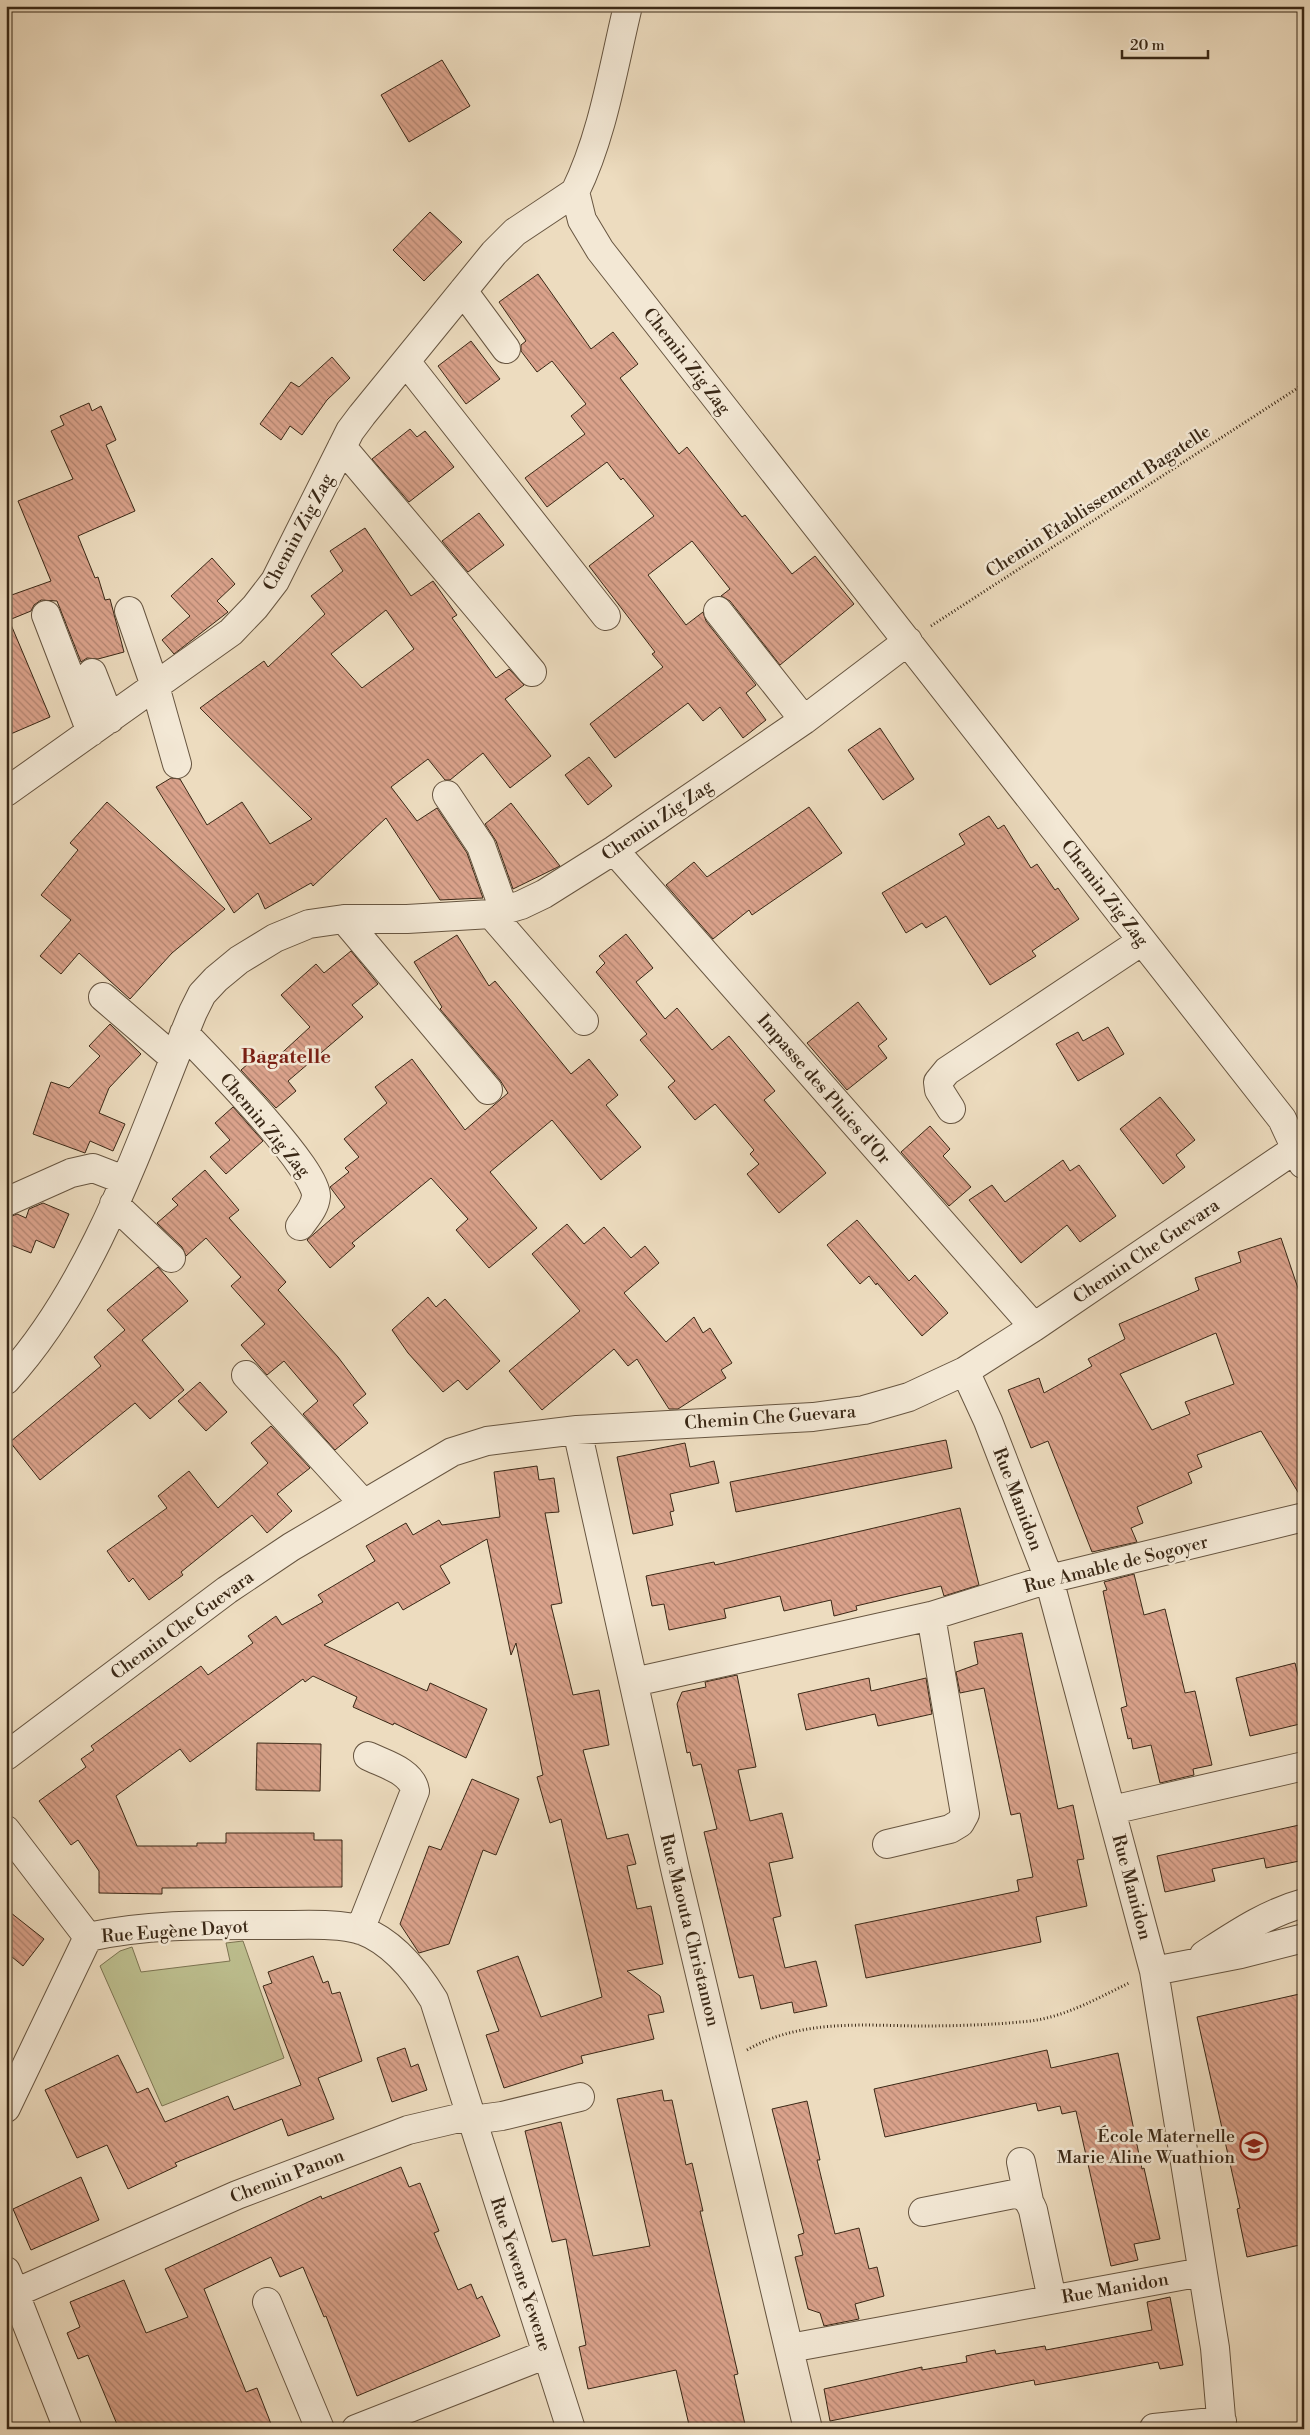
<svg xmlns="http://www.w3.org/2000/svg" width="1310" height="2435" viewBox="0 0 1310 2435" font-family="'Libre Bodoni',serif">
	<defs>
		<pattern id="building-back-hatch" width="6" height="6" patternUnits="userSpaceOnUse" patternTransform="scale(1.25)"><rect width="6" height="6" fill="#daa28b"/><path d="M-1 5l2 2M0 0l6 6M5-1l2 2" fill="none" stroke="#b28471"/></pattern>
	</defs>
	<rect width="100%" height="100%" fill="#eddcbf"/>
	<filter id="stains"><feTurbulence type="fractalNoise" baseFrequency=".004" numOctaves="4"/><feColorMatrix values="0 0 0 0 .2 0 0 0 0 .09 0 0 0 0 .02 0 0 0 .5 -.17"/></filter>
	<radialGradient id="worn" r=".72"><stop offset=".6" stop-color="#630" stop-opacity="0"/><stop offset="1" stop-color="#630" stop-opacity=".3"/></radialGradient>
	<path fill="#bdbf8f" stroke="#7c7452" d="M 243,1941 L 284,2058 L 162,2106 L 100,1966 L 120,1951 L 132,1947 L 141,1972 L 230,1961 L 226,1943 Z"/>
	<path fill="url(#building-back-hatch)" stroke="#3a2816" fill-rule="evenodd" d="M 442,60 L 470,106 L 409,142 L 381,95 Z
		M 430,212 L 462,242 L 424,281 L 393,250 Z
		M 538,274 L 591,349 L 613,332 L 638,364 L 620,378 L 679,454 L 687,447 L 742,517 L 745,515 L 792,574 L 815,556 L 854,604 L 780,665 L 730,601 L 721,596 L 730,589 L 692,541 L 648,575 L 686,625 L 703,612 L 706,621 L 756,685 L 746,693 L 766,720 L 743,738 L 720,707 L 703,721 L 688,703 L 615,758 L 590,724 L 663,667 L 652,654 L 655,652 L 589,566 L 654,516 L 623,478 L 621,480 L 607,462 L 547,507 L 525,478 L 585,434 L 571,416 L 586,404 L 552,361 L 537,372 L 521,351 L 521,345 L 526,341 L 499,302 Z
		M 471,341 L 500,379 L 466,404 L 438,366 Z
		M 332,357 L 350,378 L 327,400 L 302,435 L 290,426 L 281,440 L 260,424 L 291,382 L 299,387 Z
		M 89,403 L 92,411 L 101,406 L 116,440 L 106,445 L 135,511 L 78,536 L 95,578 L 98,577 L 105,600 L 110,599 L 124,652 L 98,659 L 87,658 L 81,662 L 57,601 L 41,600 L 34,605 L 31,611 L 9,620 L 50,717 L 6,736 L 6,597 L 51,581 L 18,501 L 73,479 L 51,431 L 64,425 L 60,416 Z
		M 410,429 L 417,437 L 425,431 L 454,467 L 409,502 L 372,459 Z
		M 479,513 L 504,545 L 468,572 L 442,541 Z
		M 365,528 L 411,596 L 433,581 L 457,615 L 452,618 L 496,678 L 509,669 L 524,685 L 505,699 L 551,756 L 510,788 L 483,753 L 450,780 L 445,780 L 428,759 L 391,787 L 417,821 L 437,808 L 467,853 L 483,898 L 440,900 L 386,818 L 313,886 L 311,883 L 265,909 L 258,893 L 234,913 L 156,787 L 171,778 L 180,779 L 207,825 L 242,802 L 270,844 L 312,819 L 200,708 L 264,661 L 268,667 L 325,614 L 311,596 L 343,571 L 330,551 ZM 386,610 L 414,649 L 362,688 L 331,654 Z
		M 212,558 L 235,584 L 217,601 L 228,612 L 174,654 L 162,640 L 190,616 L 171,596 Z
		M 880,728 L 914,779 L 883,800 L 848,750 Z
		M 589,757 L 612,786 L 588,805 L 565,775 Z
		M 107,802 L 225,909 L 172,953 L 130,999 L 79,953 L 61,974 L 40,956 L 71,920 L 41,895 L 78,850 L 70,843 Z
		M 511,803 L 560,866 L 513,889 L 496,841 L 485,824 Z
		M 809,807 L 842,853 L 752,915 L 749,910 L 713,939 L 666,885 L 694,862 L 707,877 Z
		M 989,816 L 998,829 L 1004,825 L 1031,868 L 1037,864 L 1055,890 L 1058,888 L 1079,919 L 1032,951 L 1036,956 L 990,985 L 946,916 L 926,928 L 922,923 L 906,933 L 882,893 L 965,844 L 959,834 Z
		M 626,934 L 653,968 L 636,982 L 665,1019 L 677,1008 L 712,1050 L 729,1036 L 775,1091 L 764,1100 L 826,1173 L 779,1213 L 747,1174 L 759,1164 L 750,1154 L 754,1150 L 715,1104 L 695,1120 L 668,1087 L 675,1081 L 640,1040 L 647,1034 L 596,972 L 605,963 L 599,956 Z
		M 457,935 L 489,986 L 495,981 L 571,1074 L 589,1059 L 618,1095 L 606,1105 L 641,1147 L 601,1180 L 552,1120 L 490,1172 L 537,1228 L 489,1268 L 456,1230 L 468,1219 L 431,1178 L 352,1243 L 355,1246 L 330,1268 L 307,1240 L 345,1207 L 330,1187 L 349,1172 L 345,1168 L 359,1157 L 344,1139 L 387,1103 L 375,1087 L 412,1059 L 465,1130 L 508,1093 L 500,1080 L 440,1009 L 442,1007 L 414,962 Z
		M 351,951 L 378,984 L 352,1005 L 363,1017 L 288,1081 L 296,1091 L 276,1108 L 241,1070 L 263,1051 L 272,1062 L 310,1027 L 281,995 L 316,964 L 324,973 Z
		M 858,1002 L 887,1039 L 878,1046 L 887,1058 L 847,1090 L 807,1043 Z
		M 110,1024 L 141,1054 L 109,1088 L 99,1113 L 125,1124 L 113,1151 L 90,1141 L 85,1153 L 33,1134 L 51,1082 L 69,1088 L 100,1056 L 89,1046 Z
		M 1108,1027 L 1124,1054 L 1078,1081 L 1056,1044 L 1078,1032 L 1083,1041 Z
		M 1160,1097 L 1195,1140 L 1176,1155 L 1185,1167 L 1163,1184 L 1120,1129 Z
		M 233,1107 L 263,1141 L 226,1174 L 210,1157 L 230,1140 L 215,1123 Z
		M 930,1126 L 950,1149 L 943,1156 L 971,1187 L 949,1206 L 901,1152 Z
		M 1063,1160 L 1070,1171 L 1079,1165 L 1116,1216 L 1080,1242 L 1067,1225 L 1021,1263 L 969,1200 L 992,1185 L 1005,1202 Z
		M 205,1170 L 239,1210 L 229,1218 L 286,1282 L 278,1290 L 338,1357 L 366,1394 L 353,1405 L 368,1423 L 335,1450 L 303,1414 L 318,1401 L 284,1361 L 267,1375 L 241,1345 L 265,1324 L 231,1286 L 241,1277 L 206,1238 L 186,1256 L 182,1247 L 157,1223 L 178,1205 L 172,1199 Z
		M 43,1203 L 69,1214 L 54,1248 L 36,1240 L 31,1253 L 6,1243 L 6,1230 L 12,1216 L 17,1214 L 26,1218 L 29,1209 Z
		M 857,1220 L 909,1281 L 915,1275 L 948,1313 L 922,1336 L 877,1283 L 876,1285 L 869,1276 L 860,1284 L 827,1245 Z
		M 567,1224 L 584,1244 L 604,1227 L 631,1258 L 645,1246 L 659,1263 L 624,1293 L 666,1342 L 694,1317 L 703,1333 L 710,1328 L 732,1363 L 721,1370 L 726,1378 L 678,1409 L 669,1409 L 637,1359 L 628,1366 L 614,1349 L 542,1410 L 509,1371 L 580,1311 L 532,1254 Z
		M 1281,1238 L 1304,1306 L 1304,1502 L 1261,1431 L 1197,1455 L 1202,1467 L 1188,1473 L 1192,1483 L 1137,1507 L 1143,1523 L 1131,1528 L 1137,1542 L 1092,1552 L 1048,1441 L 1031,1448 L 1008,1390 L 1039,1378 L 1044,1393 L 1092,1366 L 1088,1359 L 1125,1339 L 1119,1324 L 1199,1290 L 1195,1278 L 1241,1262 L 1238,1252 ZM 1216,1333 L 1234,1384 L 1185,1402 L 1190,1414 L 1152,1430 L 1120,1374 Z
		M 158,1267 L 188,1301 L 142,1340 L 184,1390 L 150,1419 L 135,1403 L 40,1480 L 10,1442 L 101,1366 L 94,1357 L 125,1330 L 107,1310 Z
		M 428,1297 L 436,1307 L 445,1299 L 500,1361 L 467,1390 L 458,1380 L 443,1392 L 408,1353 L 392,1330 Z
		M 200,1382 L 227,1412 L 206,1431 L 178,1401 Z
		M 271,1426 L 310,1468 L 277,1494 L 292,1511 L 267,1533 L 252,1515 L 181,1572 L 183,1575 L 149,1600 L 133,1578 L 129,1582 L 107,1551 L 167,1508 L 158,1496 L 189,1471 L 218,1508 L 268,1463 L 251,1443 Z
		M 946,1440 L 952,1468 L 736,1512 L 730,1482 Z
		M 685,1443 L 690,1467 L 714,1461 L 719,1483 L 670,1494 L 674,1511 L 670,1512 L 673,1525 L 633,1534 L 617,1457 Z
		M 537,1466 L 539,1480 L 554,1478 L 559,1512 L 545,1513 L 562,1603 L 551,1605 L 573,1695 L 599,1690 L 609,1745 L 583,1750 L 607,1839 L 628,1834 L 636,1864 L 627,1866 L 637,1909 L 651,1906 L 663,1964 L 627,1971 L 660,1996 L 664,2012 L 648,2015 L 654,2039 L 581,2056 L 583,2063 L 504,2088 L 486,2035 L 499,2031 L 477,1971 L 518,1956 L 541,2017 L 602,1997 L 561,1819 L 550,1823 L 537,1777 L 543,1775 L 516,1643 L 511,1655 L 487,1539 L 440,1566 L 450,1583 L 403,1610 L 398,1602 L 324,1645 L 427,1691 L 430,1683 L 487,1709 L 466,1758 L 394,1723 L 393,1725 L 353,1707 L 357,1697 L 313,1676 L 305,1682 L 303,1679 L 190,1762 L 180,1749 L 116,1796 L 137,1846 L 197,1846 L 197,1843 L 226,1843 L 226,1833 L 314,1833 L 314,1840 L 342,1840 L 342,1887 L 162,1888 L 162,1894 L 99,1893 L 99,1871 L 78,1840 L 71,1845 L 39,1801 L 86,1767 L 81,1759 L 94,1750 L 91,1746 L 201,1666 L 208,1675 L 253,1643 L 248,1636 L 276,1616 L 282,1625 L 323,1602 L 318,1595 L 375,1561 L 366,1546 L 406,1523 L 413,1535 L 439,1520 L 442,1525 L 500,1517 L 494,1472 Z
		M 960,1508 L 979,1585 L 944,1596 L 941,1586 L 856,1606 L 857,1610 L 834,1616 L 831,1600 L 784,1611 L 780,1596 L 724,1609 L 726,1618 L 669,1630 L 664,1604 L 652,1606 L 646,1576 L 714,1562 L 715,1565 Z
		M 1134,1574 L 1144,1615 L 1165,1609 L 1185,1693 L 1195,1691 L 1212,1765 L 1193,1769 L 1194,1775 L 1160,1783 L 1151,1745 L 1133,1749 L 1131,1738 L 1128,1739 L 1121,1708 L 1127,1706 L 1103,1591 L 1107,1590 L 1104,1582 Z
		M 1022,1633 L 1058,1809 L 1073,1805 L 1084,1859 L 1077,1860 L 1087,1906 L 1036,1917 L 1041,1942 L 866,1978 L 855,1925 L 1019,1891 L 1017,1880 L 1033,1877 L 1020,1813 L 1011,1815 L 984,1688 L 960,1693 L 956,1672 L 978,1664 L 974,1642 Z
		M 1295,1663 L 1304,1699 L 1304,1723 L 1250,1736 L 1236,1678 Z
		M 737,1675 L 756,1767 L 738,1770 L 750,1821 L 782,1813 L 793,1858 L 769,1863 L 781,1916 L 773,1918 L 785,1968 L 816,1961 L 827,2006 L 794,2013 L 792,2002 L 761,2009 L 753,1975 L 739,1978 L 704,1832 L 717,1829 L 701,1764 L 693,1766 L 690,1752 L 687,1753 L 677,1704 L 682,1692 L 706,1687 L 705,1682 Z
		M 869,1678 L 871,1691 L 926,1678 L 932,1714 L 878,1726 L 875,1714 L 806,1730 L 798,1694 Z
		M 257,1743 L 321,1744 L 320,1791 L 256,1790 Z
		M 472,1779 L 519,1799 L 496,1855 L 483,1850 L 449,1944 L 419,1953 L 400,1924 L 429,1846 L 441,1850 Z
		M 1304,1824 L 1304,1860 L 1266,1868 L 1264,1858 L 1212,1869 L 1215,1881 L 1165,1892 L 1157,1856 Z
		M 6,1909 L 44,1939 L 23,1966 L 6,1952 Z
		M 313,1956 L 323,1983 L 328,1981 L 332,1994 L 340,1992 L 362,2061 L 318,2078 L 334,2119 L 288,2136 L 282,2119 L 175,2163 L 177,2166 L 128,2189 L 107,2145 L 77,2158 L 45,2090 L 118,2055 L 137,2093 L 148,2088 L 165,2122 L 228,2096 L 234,2110 L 301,2085 L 263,1986 L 272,1983 L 268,1972 Z
		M 1304,1993 L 1304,2244 L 1247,2257 L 1237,2209 L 1240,2208 L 1197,2017 Z
		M 405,2048 L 411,2067 L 418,2064 L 427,2090 L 392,2102 L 377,2058 Z
		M 1047,2050 L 1051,2068 L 1118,2053 L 1142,2169 L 1144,2168 L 1160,2239 L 1134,2244 L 1138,2260 L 1111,2266 L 1076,2111 L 1062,2114 L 1060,2106 L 1038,2111 L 1036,2103 L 885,2137 L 874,2089 Z
		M 662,2090 L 664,2101 L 672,2100 L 686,2165 L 692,2163 L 703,2211 L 700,2211 L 738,2374 L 734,2375 L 746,2429 L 690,2429 L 676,2370 L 588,2389 L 579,2347 L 586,2345 L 566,2239 L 552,2242 L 525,2131 L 561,2122 L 593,2256 L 650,2246 L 617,2099 Z
		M 807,2101 L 820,2160 L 817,2160 L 835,2234 L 859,2228 L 869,2269 L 877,2267 L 884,2296 L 855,2304 L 859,2319 L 824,2326 L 820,2313 L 808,2309 L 795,2257 L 803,2255 L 798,2235 L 804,2233 L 772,2109 Z
		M 401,2167 L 409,2187 L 420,2183 L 439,2231 L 434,2233 L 458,2290 L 471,2284 L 477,2299 L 482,2296 L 500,2336 L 357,2396 L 326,2316 L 324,2317 L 303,2267 L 280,2277 L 271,2257 L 204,2289 L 246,2392 L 257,2388 L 273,2429 L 119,2429 L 88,2355 L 78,2359 L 67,2333 L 80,2327 L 70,2302 L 124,2280 L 146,2333 L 188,2317 L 165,2269 L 321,2196 L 322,2199 Z
		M 81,2177 L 99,2220 L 31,2250 L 13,2209 Z
		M 1170,2297 L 1183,2365 L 1160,2369 L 1158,2362 L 1035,2385 L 1034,2380 L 830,2421 L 824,2389 L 922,2367 L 922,2370 L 967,2362 L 966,2356 L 995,2350 L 996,2354 L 1045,2346 L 1046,2350 L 1152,2330 L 1147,2302 Z"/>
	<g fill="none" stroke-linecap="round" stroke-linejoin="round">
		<g stroke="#675540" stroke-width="30">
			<path id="minor" d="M 575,192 L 582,220 L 600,250 L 1282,1119 L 1303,1164
				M 575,192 C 603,135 613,68 628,6
				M 463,291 L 506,349
				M 407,363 L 606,616
				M 342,447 L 532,672
				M 129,611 L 155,686 L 177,764
				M 718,611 L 804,720
				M 46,615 L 91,732
				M 92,673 L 110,719
				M 6,792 L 231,632 L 255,607 L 275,581 L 350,431 L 362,415 L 494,253 L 515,232 L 575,192
				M 447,795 L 481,846 L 504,910
				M 614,850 L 1034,1327
				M 491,914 L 584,1021
				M 344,919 L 488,1090
				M 103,997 L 174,1058
				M 184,1033 C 207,1057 317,1168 316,1196 C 315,1208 307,1216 300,1226
				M 951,1109 L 939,1090 L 938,1082 L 947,1071 L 1142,941
				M 6,1202 L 71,1173 L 93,1168 L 124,1180
				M 114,1204 L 171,1258
				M 965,1371 L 988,1421 L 1049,1579 L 1154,1971 L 1215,2348 L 1222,2429
				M 246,1375 L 363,1503
				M 6,1380 C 96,1282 143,1133 193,1012 L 202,994 L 216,979 L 239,960 L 275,938 L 309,924 L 344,919 L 407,919 L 491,914 L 521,905 L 544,894 L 614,850 L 804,720 L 908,641
				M 577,1430 L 676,1873 L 808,2429
				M 634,1682 L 931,1616 L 1049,1579 L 1304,1517
				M 6,1756 L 227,1590 L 291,1547 L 452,1452 L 487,1441 L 577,1430 L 813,1417 L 864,1410 L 909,1397 L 965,1371 L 1034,1327 L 1297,1148
				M 1112,1810 L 1304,1766
				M 6,1830 L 88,1937
				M 887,1844 L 950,1829 L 960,1823 L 965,1814 L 931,1616
				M 360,1930 L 415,1791 C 412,1771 384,1764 368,1756
				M 1204,1955 C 1235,1935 1267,1913 1304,1903
				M 1154,1971 L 1241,1954 L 1304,1938
				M 6,2108 L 88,1937 C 151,1923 217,1925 281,1925 C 304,1925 340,1923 361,1930 C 393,1942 417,1972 434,2000 L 571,2429
				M 1021,2162 L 1029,2201
				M 923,2212 L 1014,2194 C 1025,2195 1029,2200 1033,2210 L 1052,2299
				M 6,2271 L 68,2429
				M 6,2297 L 237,2195 L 408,2130 L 459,2118 L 472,2120 L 502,2116 L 580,2097
				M 267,2302 L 320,2429
				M 790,2348 L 1202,2272
				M 1154,2428 L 1222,2421
				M 356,2429 L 547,2354"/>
		</g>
		<path stroke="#3a2816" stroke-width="3" stroke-dasharray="1 2.5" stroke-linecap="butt" d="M 931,626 L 1304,384
			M 747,2050 C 799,2020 859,2025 917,2026 C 954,2026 993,2025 1030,2021 C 1065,2017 1098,1998 1129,1983"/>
		<use href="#minor" stroke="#f3e8d5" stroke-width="28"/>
	</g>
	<defs>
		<g id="school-ring" transform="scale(1.4375)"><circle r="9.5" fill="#f3e8d5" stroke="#8f2418" stroke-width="1.5"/><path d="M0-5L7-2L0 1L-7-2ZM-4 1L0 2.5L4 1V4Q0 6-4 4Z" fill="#8f2418"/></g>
	</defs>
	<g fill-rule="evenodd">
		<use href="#school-ring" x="1254" y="2146"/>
	</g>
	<g text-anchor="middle" stroke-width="5" stroke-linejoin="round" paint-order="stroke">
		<g font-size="18" fill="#3a2816" stroke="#f3e8d5">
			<text transform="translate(687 361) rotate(52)" y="6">Chemin Zig Zag</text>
			<text transform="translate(1098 501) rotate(-33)" y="6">Chemin Etablissement Bagatelle</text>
			<text transform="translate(298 532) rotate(-62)" y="6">Chemin Zig Zag</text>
			<text transform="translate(657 820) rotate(-34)" y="6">Chemin Zig Zag</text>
			<text transform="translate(1105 893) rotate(52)" y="6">Chemin Zig Zag</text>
			<text transform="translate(824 1089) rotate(49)" y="6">Impasse des Pluies d'Or</text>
			<text transform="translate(265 1125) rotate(50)" y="6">Chemin Zig Zag</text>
			<text transform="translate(1146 1251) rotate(-34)" y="6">Chemin Che Guevara</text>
			<text transform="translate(770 1417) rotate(-4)" y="6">Chemin Che Guevara</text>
			<text transform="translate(1018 1499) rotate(69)" y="6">Rue Manidon</text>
			<text transform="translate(1116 1564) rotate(-14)" y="6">Rue Amable de Sogoyer</text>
			<text transform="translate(182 1625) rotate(-36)" y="6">Chemin Che Guevara</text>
			<text transform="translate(1132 1887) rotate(75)" y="6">Rue Manidon</text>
			<text transform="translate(690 1930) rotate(76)" y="6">Rue Maouta Christamon</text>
			<text transform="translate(175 1931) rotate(-4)" y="6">Rue Eugène Dayot</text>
			<text transform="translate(287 2176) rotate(-21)" y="6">Chemin Panon</text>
			<text transform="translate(521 2274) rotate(72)" y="6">Rue Yewene Yewene</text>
			<text transform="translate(1115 2288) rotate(-10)" y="6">Rue Manidon</text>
		</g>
		<g font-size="18" fill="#3a2816" stroke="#f3e8d5" text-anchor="end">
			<text x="1235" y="2142">École Maternelle<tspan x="1235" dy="21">Marie Aline Wuathion</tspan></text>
		</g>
		<g font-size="20" font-weight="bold" fill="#7a1f14" stroke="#f3e8d5">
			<text x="286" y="1063">Bagatelle</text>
		</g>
	</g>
	<rect width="1310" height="2435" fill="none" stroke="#eddcbf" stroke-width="25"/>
	<rect x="8" y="8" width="1295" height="2420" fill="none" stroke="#3a2816" stroke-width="2.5"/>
	<rect x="12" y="12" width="1285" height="2410" fill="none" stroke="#3a2816"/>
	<path d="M1122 50v8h86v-8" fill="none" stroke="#3a2816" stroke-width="2.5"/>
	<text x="1130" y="50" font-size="15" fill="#3a2816" stroke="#f3e8d5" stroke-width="4" paint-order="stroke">20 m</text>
	<rect width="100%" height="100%" filter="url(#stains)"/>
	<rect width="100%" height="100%" fill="url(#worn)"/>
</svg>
